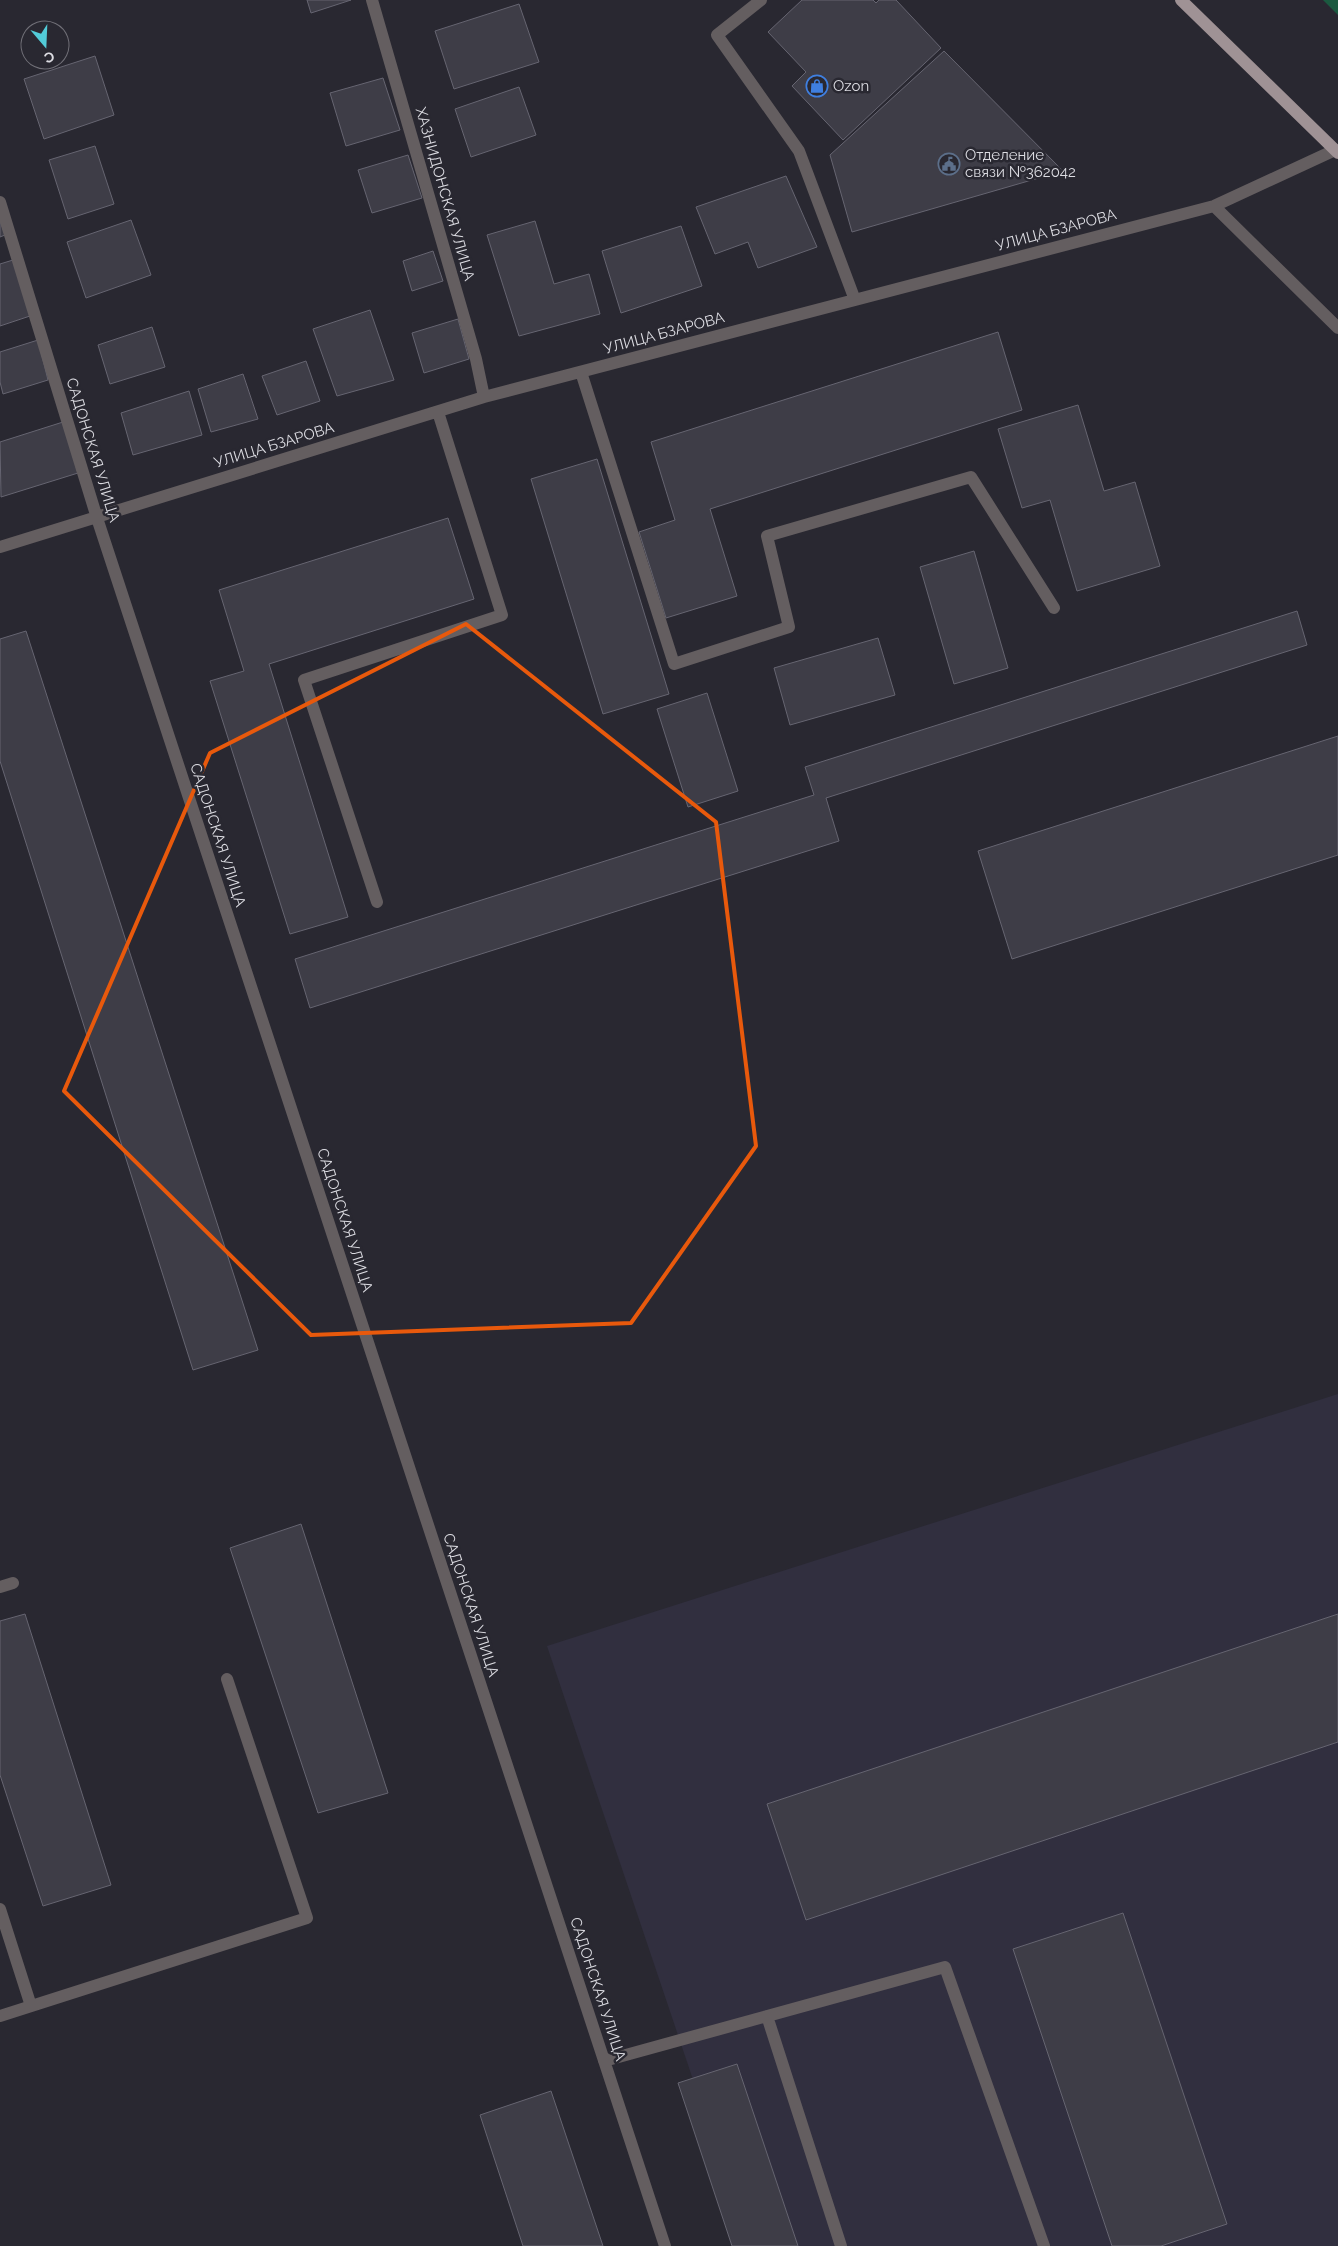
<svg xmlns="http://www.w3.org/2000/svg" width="1338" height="2246" viewBox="0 0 1338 2246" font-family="Raleway,sans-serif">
	<rect width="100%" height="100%" fill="#292831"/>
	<path fill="#312f3f" d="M 1338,1394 L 1338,2246 L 749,2246 L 547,1646 Z"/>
	<path fill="#1b5a40" d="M 1323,0 L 1338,0 L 1338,15 Z"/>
	<path fill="#3e3d47" stroke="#666571" d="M 307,0 L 351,0 L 311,13 Z
		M 802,0 L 873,0 L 876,3 L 879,0 L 896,0 L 941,48 L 843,140 L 792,86 L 806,72 L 768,32 Z
		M 519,4 L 539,62 L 454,89 L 435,31 Z
		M 944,51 L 1063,171 L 852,232 L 830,155 Z
		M 95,56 L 114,115 L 44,139 L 24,79 Z
		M 383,78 L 400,130 L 346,146 L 330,93 Z
		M 519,87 L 536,135 L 471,157 L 455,109 Z
		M 95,146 L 114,204 L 68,219 L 49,160 Z
		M 408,155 L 422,198 L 372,213 L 358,170 Z
		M 786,176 L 817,247 L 758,268 L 748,242 L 715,254 L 696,207 Z
		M 0,220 L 5,235 L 0,237 Z
		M 131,220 L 151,275 L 86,298 L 67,242 Z
		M 535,221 L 554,284 L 589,274 L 600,314 L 519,336 L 487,235 Z
		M 681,226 L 702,286 L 621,313 L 602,251 Z
		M 433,251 L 443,281 L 412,291 L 403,261 Z
		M 13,260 L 30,316 L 0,326 L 0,264 Z
		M 370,310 L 394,380 L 337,396 L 313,329 Z
		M 458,319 L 469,359 L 424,373 L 412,333 Z
		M 152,327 L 165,367 L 110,384 L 98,345 Z
		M 998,332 L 1022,410 L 710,509 L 737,596 L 666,618 L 639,532 L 675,520 L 651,442 Z
		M 38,340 L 48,380 L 3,394 L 0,382 L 0,352 Z
		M 306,361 L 320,401 L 277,415 L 262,376 Z
		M 243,374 L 258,419 L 211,432 L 198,389 Z
		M 189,391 L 202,435 L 133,455 L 121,413 Z
		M 1078,405 L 1104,491 L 1135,482 L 1160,566 L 1077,591 L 1050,500 L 1022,508 L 998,429 Z
		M 63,422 L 78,473 L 1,497 L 0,442 Z
		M 597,459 L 669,694 L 603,714 L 531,479 Z
		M 448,518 L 474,599 L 269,664 L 348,917 L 290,934 L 210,681 L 244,671 L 219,590 Z
		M 974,551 L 1008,668 L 954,684 L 920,567 Z
		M 1297,611 L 1307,645 L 826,798 L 839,841 L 310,1008 L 295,959 L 814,795 L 805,767 Z
		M 26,631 L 258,1350 L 193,1370 L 0,761 L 0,639 Z
		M 878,638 L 895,695 L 790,725 L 774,668 Z
		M 707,693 L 738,791 L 688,807 L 657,709 Z
		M 1338,736 L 1338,855 L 1012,959 L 978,851 Z
		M 301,1524 L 388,1793 L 318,1813 L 230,1548 Z
		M 25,1614 L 111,1885 L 43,1906 L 0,1775 L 0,1621 Z
		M 1338,1614 L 1338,1742 L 806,1920 L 767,1804 Z
		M 1123,1913 L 1227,2224 L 1161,2246 L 1112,2246 L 1013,1949 Z
		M 737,2064 L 798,2246 L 732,2246 L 678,2083 Z
		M 551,2091 L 603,2246 L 523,2246 L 480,2115 Z"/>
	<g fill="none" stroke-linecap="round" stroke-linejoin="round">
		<path stroke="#645e60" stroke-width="12" d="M 372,0 L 476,359 L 484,397
			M 761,0 L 717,35 L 799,151 L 855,300
			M 0,202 L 97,518 L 665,2246
			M 1214,206 L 1338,328
			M 581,372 L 674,664 L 789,627 L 767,536 L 971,477 L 1054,608
			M 0,547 L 484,397 L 1214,206 L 1335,150
			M 377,902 L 304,680 L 502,615 L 438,412
			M 0,1587 L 13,1583
			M 0,1909 L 31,2006
			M 0,2016 L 307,1918 L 227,1679
			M 767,2016 L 841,2246
			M 604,2061 L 945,1967 L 1044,2246"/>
		<path stroke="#9f9295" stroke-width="12" d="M 1181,0 L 1338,153"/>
	</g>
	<path fill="none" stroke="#e8590c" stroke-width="4" stroke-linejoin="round" d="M 466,624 L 716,822 L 756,1146 L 631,1323 L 311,1335 L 64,1091 L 210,753 Z"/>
	<defs>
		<g id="shop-ring" transform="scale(1.125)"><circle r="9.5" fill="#292831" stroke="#3f7fe0" stroke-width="1.5"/><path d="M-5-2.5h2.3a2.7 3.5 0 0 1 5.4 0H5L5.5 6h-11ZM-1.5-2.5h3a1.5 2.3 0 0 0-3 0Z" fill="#3f7fe0"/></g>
		<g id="civic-ring" transform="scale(1.125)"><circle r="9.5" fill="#292831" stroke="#5c6f8a" stroke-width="1.5"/><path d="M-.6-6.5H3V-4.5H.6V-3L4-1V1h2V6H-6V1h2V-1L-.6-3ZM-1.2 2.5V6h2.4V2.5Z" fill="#5c6f8a"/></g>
	</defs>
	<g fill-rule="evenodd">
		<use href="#shop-ring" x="817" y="86"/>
		<use href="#civic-ring" x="949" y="164"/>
	</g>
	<g text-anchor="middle" stroke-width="5" stroke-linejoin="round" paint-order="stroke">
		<g font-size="15" fill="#dcdce2" stroke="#292831" text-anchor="start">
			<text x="833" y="91">Ozon</text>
			<text x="965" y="160">Отделение<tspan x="965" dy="17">связи №362042</tspan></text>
		</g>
		<g font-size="15" fill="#dcdce2" stroke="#292831">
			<text transform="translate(445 194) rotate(74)" y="5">ХАЗНИДОНСКАЯ УЛИЦА</text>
			<text transform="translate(1056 230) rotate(-15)" y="5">УЛИЦА БЗАРОВА</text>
			<text transform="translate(664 333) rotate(-15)" y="5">УЛИЦА БЗАРОВА</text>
			<text transform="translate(274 445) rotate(-17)" y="5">УЛИЦА БЗАРОВА</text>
			<text transform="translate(93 450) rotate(73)" y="5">САДОНСКАЯ УЛИЦА</text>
			<text transform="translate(218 835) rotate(72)" y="5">САДОНСКАЯ УЛИЦА</text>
			<text transform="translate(345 1220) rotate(72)" y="5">САДОНСКАЯ УЛИЦА</text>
			<text transform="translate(471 1605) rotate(72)" y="5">САДОНСКАЯ УЛИЦА</text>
			<text transform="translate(598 1989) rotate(72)" y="5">САДОНСКАЯ УЛИЦА</text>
		</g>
	</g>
	<g transform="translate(45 45) rotate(161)"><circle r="24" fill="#292831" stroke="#717078"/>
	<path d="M0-4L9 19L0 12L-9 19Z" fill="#52cbd8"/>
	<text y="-8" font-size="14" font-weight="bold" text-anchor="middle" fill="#dcdce2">С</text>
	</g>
</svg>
